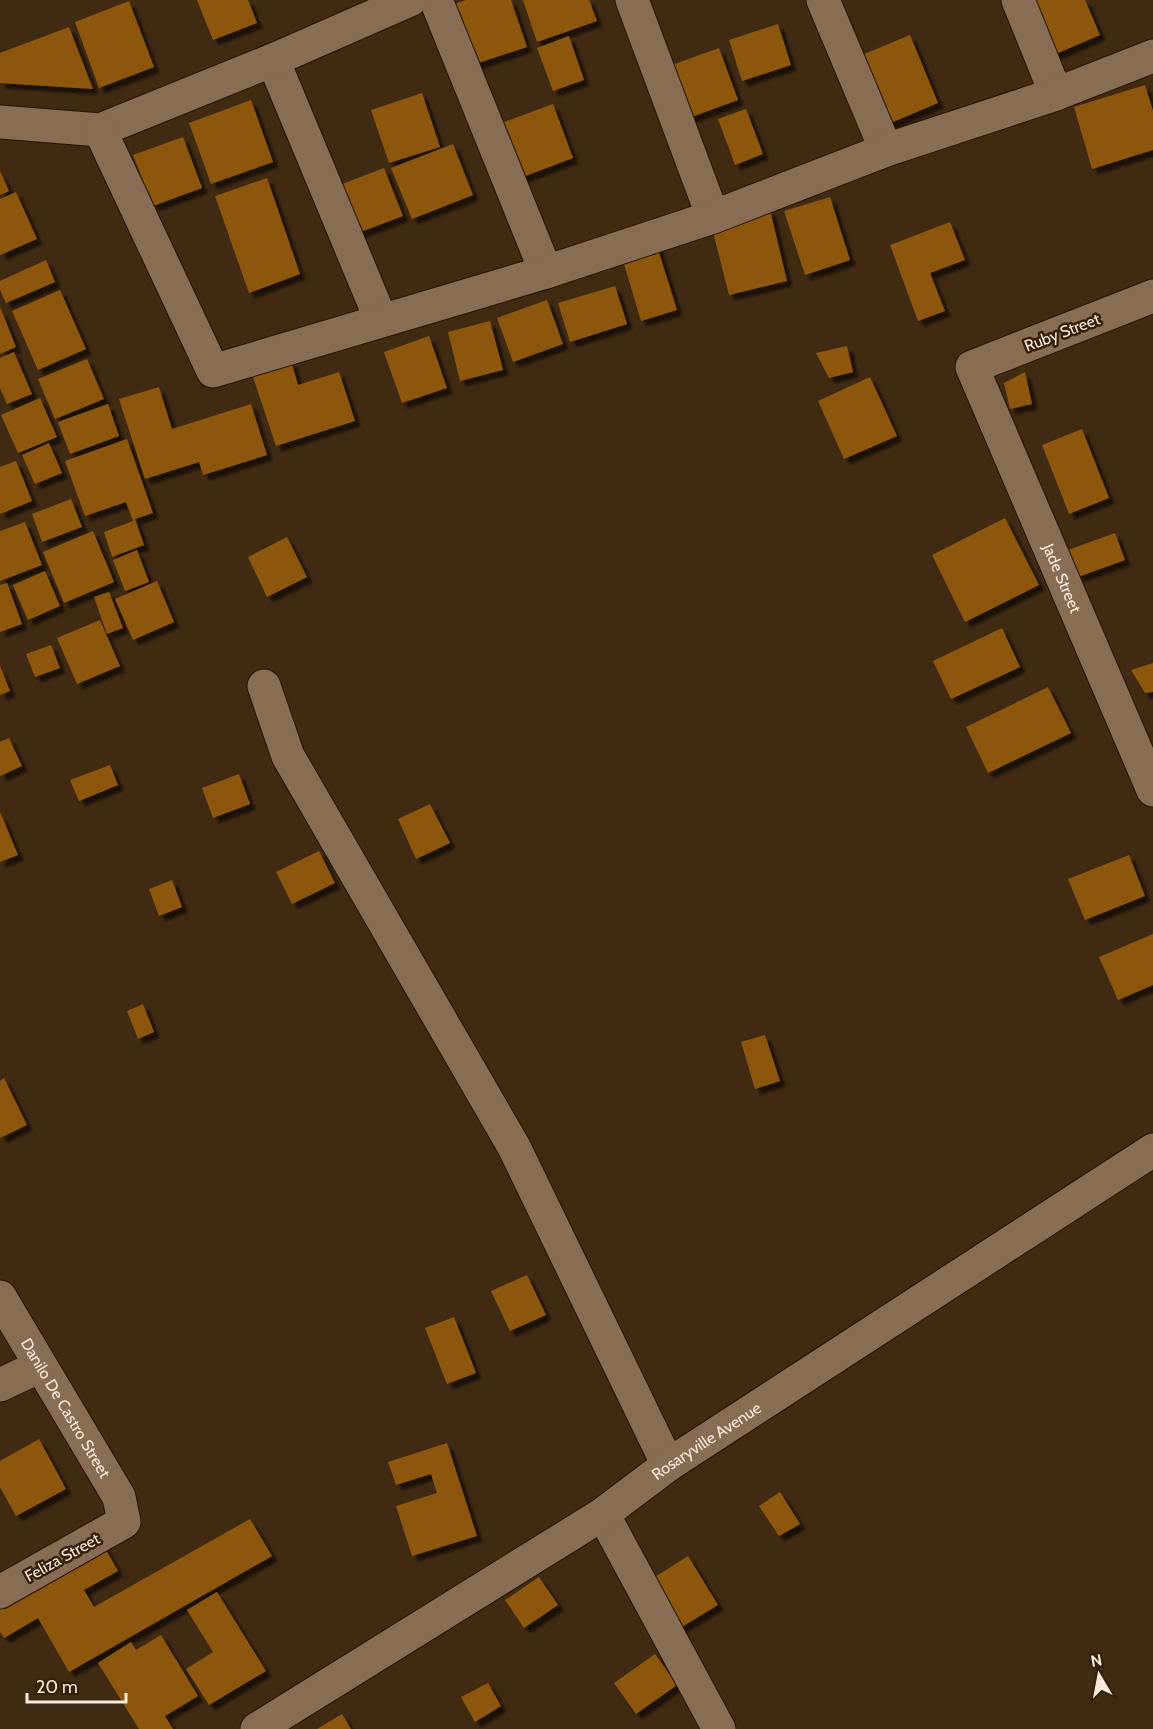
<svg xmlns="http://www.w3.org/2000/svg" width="1153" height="1729" viewBox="0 0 1153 1729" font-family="Cabin,sans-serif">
	<defs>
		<filter id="shadow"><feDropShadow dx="5.5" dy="5.5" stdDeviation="1.5" flood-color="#0009"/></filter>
	</defs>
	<rect width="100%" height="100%" fill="#412a12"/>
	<path fill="#8c5711" filter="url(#shadow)" d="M 197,0 L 248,0 L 257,23 L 213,40 Z
		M 466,0 L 511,0 L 527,47 L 472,65 L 451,5 Z
		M 523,0 L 589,0 L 597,21 L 537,42 Z
		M 1033,0 L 1085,0 L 1100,35 L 1051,56 Z
		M 129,1 L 154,67 L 99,88 L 75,22 Z
		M 778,24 L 791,65 L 742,81 L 729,40 Z
		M 69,27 L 93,89 L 0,83 L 0,53 Z
		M 910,35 L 938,103 L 886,125 L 857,57 Z
		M 569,36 L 584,80 L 553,91 L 537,48 Z
		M 719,48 L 738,100 L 689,118 L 669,66 Z
		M 1145,85 L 1153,111 L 1153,150 L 1092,169 L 1074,107 Z
		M 422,93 L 440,147 L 389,163 L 371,110 Z
		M 251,100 L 273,162 L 211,184 L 189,123 Z
		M 553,104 L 573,158 L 520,178 L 499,124 Z
		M 746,109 L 763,154 L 735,165 L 718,119 Z
		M 183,137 L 202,188 L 153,206 L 133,155 Z
		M 453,144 L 473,195 L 412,219 L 391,168 Z
		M 384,168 L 403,216 L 350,236 L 332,188 Z
		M 0,171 L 9,191 L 0,195 Z
		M 267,178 L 300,274 L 249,293 L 215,196 Z
		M 16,192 L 37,239 L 0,255 L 0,199 Z
		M 830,197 L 850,260 L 805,275 L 784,211 Z
		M 770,210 L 787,281 L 729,295 L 711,224 Z
		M 950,222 L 965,260 L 930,273 L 945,311 L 918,321 L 890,245 Z
		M 656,243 L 677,310 L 641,321 L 621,254 Z
		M 46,260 L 55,282 L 6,303 L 0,290 L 0,281 Z
		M 615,286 L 627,324 L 570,342 L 558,303 Z
		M 60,290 L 86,349 L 38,370 L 12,311 Z
		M 547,300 L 563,344 L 513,362 L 497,318 Z
		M 0,307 L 16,347 L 0,354 Z
		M 490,321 L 503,370 L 460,381 L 448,332 Z
		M 429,336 L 447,388 L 402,403 L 384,352 Z
		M 847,346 L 853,372 L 829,378 L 816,353 Z
		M 14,352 L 32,394 L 7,404 L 0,388 L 0,358 Z
		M 87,359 L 104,399 L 55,419 L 38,379 Z
		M 291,361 L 298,385 L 339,372 L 355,421 L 276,446 L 252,374 Z
		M 1025,372 L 1032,404 L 1010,409 L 1004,383 Z
		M 870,377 L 897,436 L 844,459 L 818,401 Z
		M 159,387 L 172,429 L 251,404 L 267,455 L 203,475 L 199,462 L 145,479 L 119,399 Z
		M 40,398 L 57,437 L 18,453 L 1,415 Z
		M 108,404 L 119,436 L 70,454 L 58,422 Z
		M 1082,429 L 1109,498 L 1069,514 L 1042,445 Z
		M 127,439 L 153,513 L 135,519 L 144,545 L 112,557 L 104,532 L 133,521 L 126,502 L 85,516 L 65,461 Z
		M 49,443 L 62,473 L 35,484 L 22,455 Z
		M 16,461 L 32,501 L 0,514 L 0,467 Z
		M 71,499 L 82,527 L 42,542 L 32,514 Z
		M 1005,518 L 1039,585 L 965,622 L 932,555 Z
		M 25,522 L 42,565 L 0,581 L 0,531 Z
		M 93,531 L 114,582 L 64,603 L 43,552 Z
		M 1115,533 L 1125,560 L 1078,577 L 1068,550 Z
		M 287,537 L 307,577 L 267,597 L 248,557 Z
		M 137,550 L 149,582 L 125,591 L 113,560 Z
		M 45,571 L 60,606 L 28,620 L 13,585 Z
		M 157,581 L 174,622 L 133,640 L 115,599 Z
		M 7,583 L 22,624 L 0,632 L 0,585 Z
		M 109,592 L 123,628 L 107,634 L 94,597 Z
		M 100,620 L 120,666 L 77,684 L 57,638 Z
		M 1002,628 L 1020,667 L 951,699 L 933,661 Z
		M 51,645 L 60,668 L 35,677 L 26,654 Z
		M 1153,663 L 1153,692 L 1145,693 L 1131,670 Z
		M 0,666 L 10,691 L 0,695 Z
		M 1048,687 L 1071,733 L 988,773 L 966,727 Z
		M 9,738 L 22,766 L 0,776 L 0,742 Z
		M 110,765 L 118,785 L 79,801 L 70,780 Z
		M 239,774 L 250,804 L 213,818 L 202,788 Z
		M 430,804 L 450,843 L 416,859 L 398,819 Z
		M 0,812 L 18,855 L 0,862 Z
		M 319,851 L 335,883 L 292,904 L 276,872 Z
		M 1129,855 L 1145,896 L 1085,920 L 1068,879 Z
		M 172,880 L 182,907 L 159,916 L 149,889 Z
		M 1153,934 L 1153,985 L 1118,1000 L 1099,957 Z
		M 143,1004 L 154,1032 L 138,1039 L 127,1011 Z
		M 765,1035 L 780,1081 L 755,1089 L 741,1042 Z
		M 4,1078 L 27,1125 L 0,1138 L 0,1081 Z
		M 527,1275 L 546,1315 L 510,1331 L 491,1291 Z
		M 454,1317 L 476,1373 L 447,1384 L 425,1328 Z
		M 39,1439 L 66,1489 L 16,1516 L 0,1487 L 0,1461 Z
		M 447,1443 L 477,1536 L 412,1556 L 396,1506 L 437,1493 L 431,1474 L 396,1485 L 388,1462 Z
		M 780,1492 L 800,1524 L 779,1536 L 759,1506 Z
		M 250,1519 L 272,1556 L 69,1672 L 38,1618 L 4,1638 L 0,1632 L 0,1599 L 101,1541 L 118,1571 L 84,1590 L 94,1607 Z
		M 688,1556 L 718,1605 L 680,1628 L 650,1580 Z
		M 539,1577 L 558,1605 L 524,1628 L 505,1600 Z
		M 217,1592 L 266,1671 L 209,1705 L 186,1669 L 213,1652 L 187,1610 Z
		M 161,1635 L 198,1696 L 165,1716 L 173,1729 L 139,1729 L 98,1663 L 131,1642 L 136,1650 Z
		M 655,1654 L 677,1685 L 636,1714 L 614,1683 Z
		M 488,1683 L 501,1706 L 475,1722 L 461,1697 Z
		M 342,1714 L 351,1729 L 317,1729 Z"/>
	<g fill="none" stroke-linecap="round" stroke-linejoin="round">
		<g stroke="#261200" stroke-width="35">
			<g id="street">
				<path d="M 436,0 L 546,272"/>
				<path d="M 632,0 L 713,217"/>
				<path d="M 823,0 L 886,150"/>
				<path d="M 1018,0 L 1056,94"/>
				<path d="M 273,60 L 381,320"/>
				<path d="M 0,122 L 100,130 L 273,60 L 410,0"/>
				<path d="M 100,130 L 213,371 L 546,272 L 713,217 L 886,150 L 1056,94 L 1153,56"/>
				<path id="s1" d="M 1153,296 L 972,367 L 1153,790"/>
				<path d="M 264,686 L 288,756 L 514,1147 L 668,1465"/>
				<path id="s2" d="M 0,1297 L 119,1497 L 124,1522 L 0,1592"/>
				<path d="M 0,1385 L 40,1366"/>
				<path d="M 603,1514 L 719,1729"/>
			</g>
		</g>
		<g stroke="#261200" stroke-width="35">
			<g id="secondary">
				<path id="s3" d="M 257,1729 L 603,1514 L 668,1465 L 1153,1150"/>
			</g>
		</g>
		<use href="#street" stroke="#866d53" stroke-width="33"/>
		<use href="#secondary" stroke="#866d53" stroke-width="33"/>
	</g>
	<g text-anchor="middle" stroke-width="5" stroke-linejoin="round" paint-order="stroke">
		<g font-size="16" fill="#f9eadc" stroke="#362007">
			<text transform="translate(1062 332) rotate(-21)" y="6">Ruby Street</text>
			<text dy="6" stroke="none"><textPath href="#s1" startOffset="424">Jade Street</textPath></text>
			<text dy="6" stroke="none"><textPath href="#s2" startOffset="129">Danilo De Castro Street</textPath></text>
			<text dy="6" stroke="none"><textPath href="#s3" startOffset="534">Rosaryville Avenue</textPath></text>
			<text transform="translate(62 1557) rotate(-29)" y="6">Feliza Street</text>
		</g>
	</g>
	<g transform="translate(1099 1675) rotate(350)" stroke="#362007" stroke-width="4.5" paint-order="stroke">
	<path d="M0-4.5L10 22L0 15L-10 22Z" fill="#f9eadc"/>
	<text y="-9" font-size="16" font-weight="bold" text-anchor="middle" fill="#f9eadc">N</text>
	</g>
	<path d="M27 1693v9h99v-9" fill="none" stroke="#f9eadc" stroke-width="3"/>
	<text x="36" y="1693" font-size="18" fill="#f9eadc" stroke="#362007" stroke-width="4.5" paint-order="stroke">20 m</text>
</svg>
